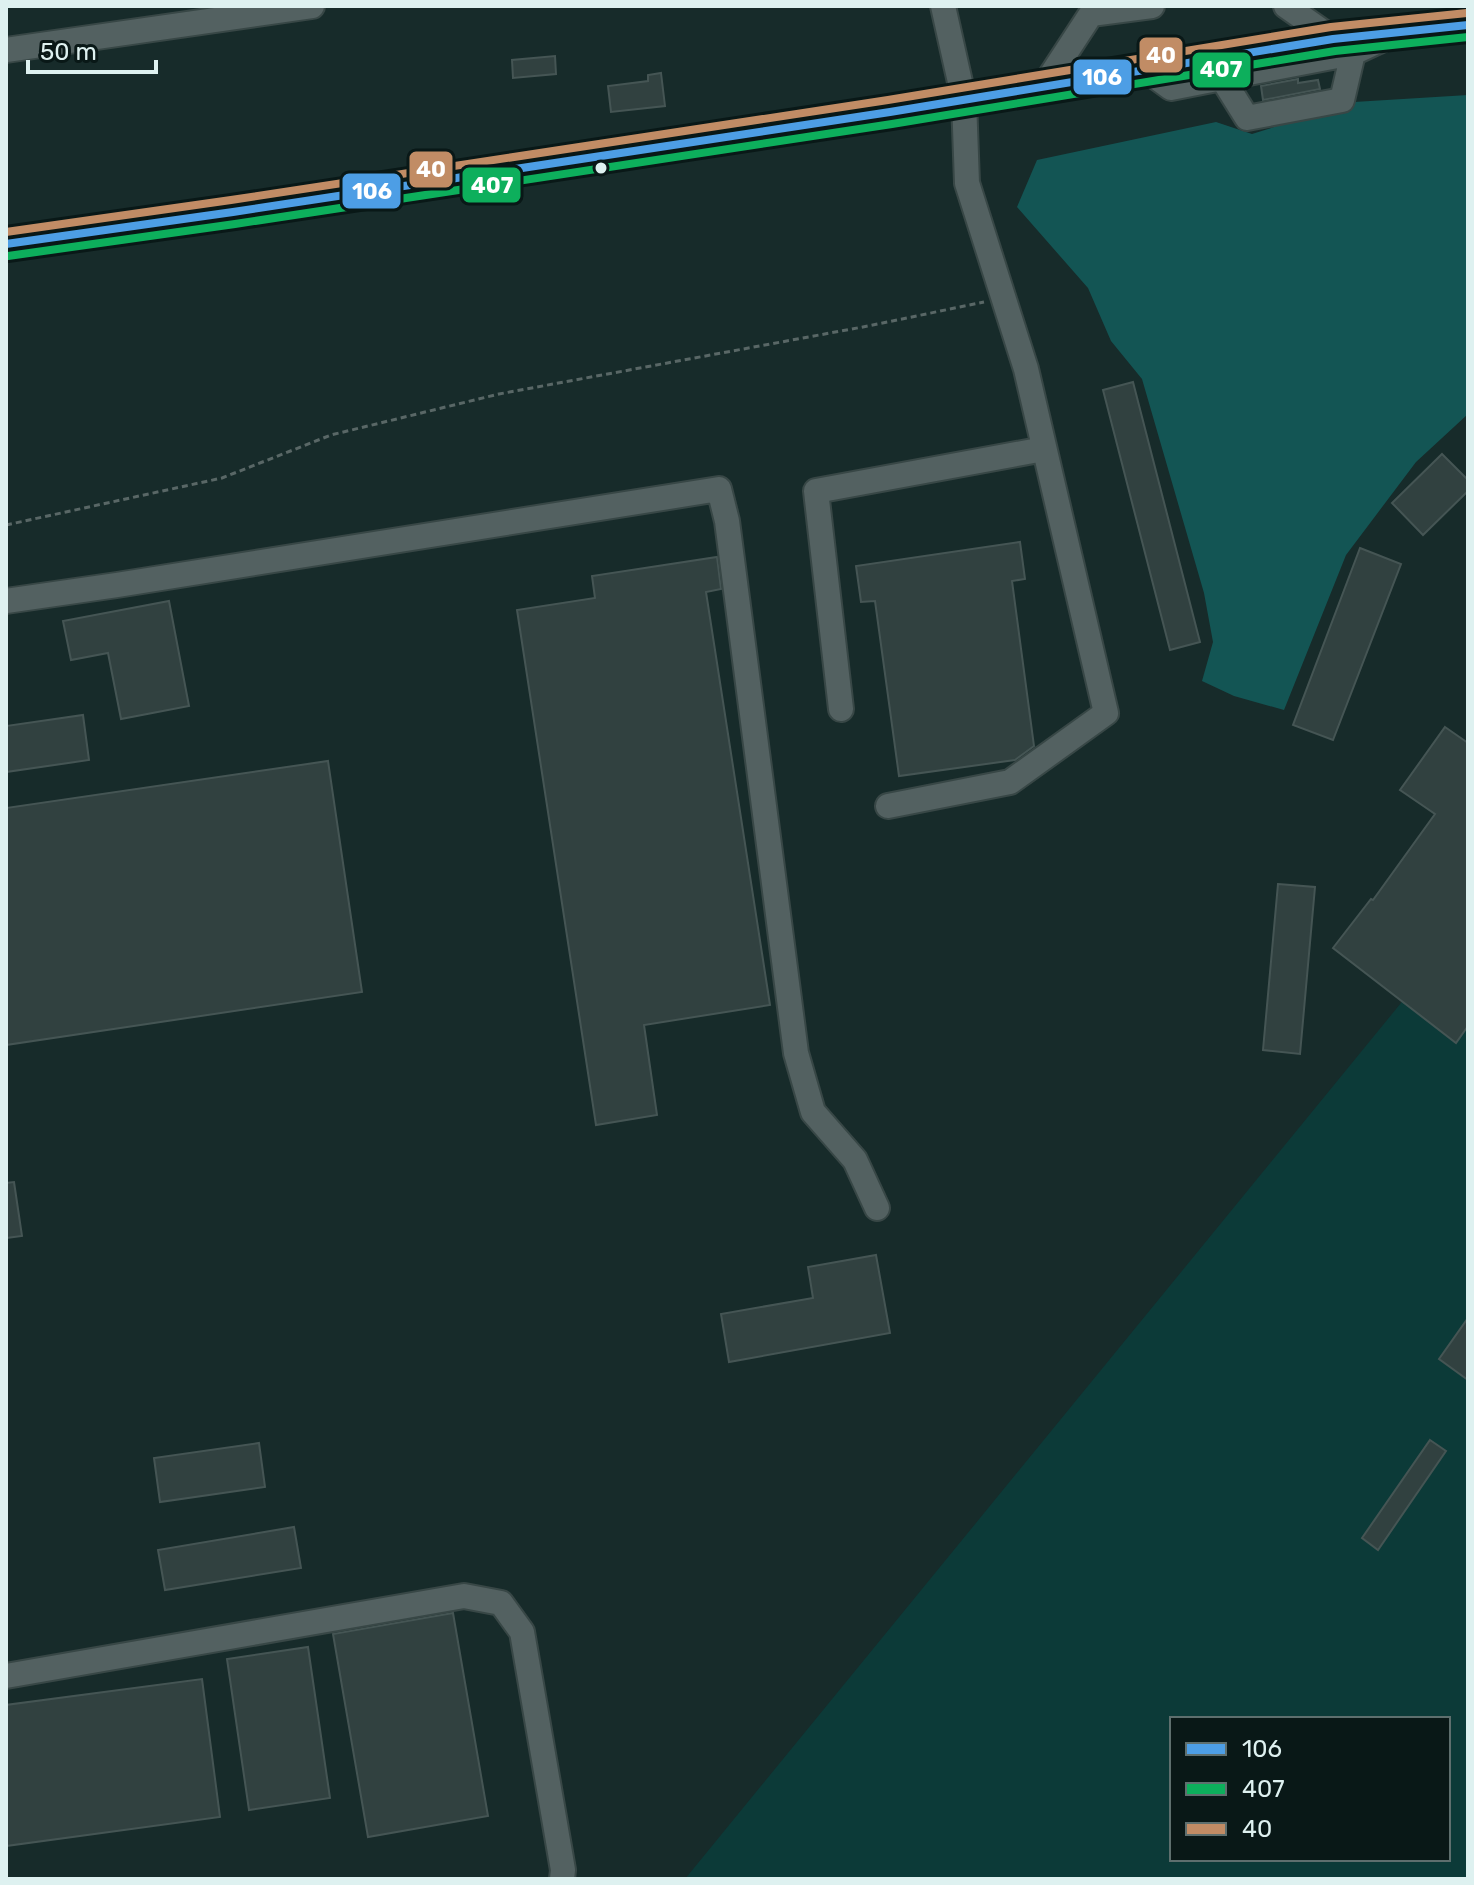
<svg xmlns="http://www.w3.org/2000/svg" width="1474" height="1885" viewBox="0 0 1474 1885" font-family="Rubik,sans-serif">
	<rect width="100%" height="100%" fill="#172b2a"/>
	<path fill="#0c3a38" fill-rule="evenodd" d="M 1468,921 L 1468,1879 L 685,1879 ZM 1172,1719 L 1448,1719 L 1448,1859 L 1172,1859 Z"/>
	<path fill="#135554" d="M 1468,95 L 1468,414 L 1416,462 L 1346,555 L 1284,710 L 1234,696 L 1202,681 L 1213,642 L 1204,593 L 1142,379 L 1111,341 L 1088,288 L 1017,207 L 1037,160 L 1216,122 L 1252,134 L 1354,102 Z"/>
	<path fill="#314140" stroke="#455554" stroke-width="2" d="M 555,56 L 556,74 L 513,78 L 512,60 Z
		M 661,73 L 665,106 L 611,112 L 608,86 L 648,81 L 648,75 Z
		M 1298,79 L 1298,83 L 1318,80 L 1320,89 L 1263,100 L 1261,86 Z
		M 1133,382 L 1200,642 L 1170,650 L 1103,390 Z
		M 1442,454 L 1468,480 L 1468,491 L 1423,535 L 1392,503 Z
		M 1020,542 L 1025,579 L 1012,581 L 1034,746 L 1015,760 L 899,776 L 875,601 L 861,602 L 856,566 Z
		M 1360,548 L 1401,564 L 1333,740 L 1293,725 Z
		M 717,557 L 721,589 L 706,592 L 770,1005 L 644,1025 L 657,1115 L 596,1125 L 517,610 L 595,598 L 592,576 Z
		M 169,601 L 189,706 L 121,719 L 108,653 L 71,660 L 63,621 Z
		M 83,715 L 89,760 L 6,772 L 6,726 Z
		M 1445,727 L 1468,743 L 1468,1026 L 1456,1043 L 1333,948 L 1371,899 L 1373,900 L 1435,814 L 1400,790 Z
		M 328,761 L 362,992 L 6,1045 L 6,808 Z
		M 1278,884 L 1315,887 L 1300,1054 L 1263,1050 Z
		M 14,1182 L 22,1236 L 6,1238 L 6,1183 Z
		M 876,1255 L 890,1333 L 729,1362 L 721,1314 L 813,1298 L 808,1267 Z
		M 1468,1318 L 1468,1380 L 1439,1359 Z
		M 1430,1440 L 1446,1451 L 1378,1550 L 1362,1538 Z
		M 259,1443 L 265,1487 L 160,1502 L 154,1458 Z
		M 294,1527 L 301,1568 L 165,1590 L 158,1550 Z
		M 453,1613 L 488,1816 L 368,1837 L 333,1634 Z
		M 308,1647 L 330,1798 L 249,1810 L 227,1659 Z
		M 202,1679 L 220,1817 L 6,1846 L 6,1705 Z"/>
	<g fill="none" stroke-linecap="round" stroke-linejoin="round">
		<g stroke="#384746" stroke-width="28">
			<path id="minor" d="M 1286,6 L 1333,39
				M 6,50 L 312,6
				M 1145,69 L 1171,88 L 1222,78 L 1247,118 L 1342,100 L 1353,53 L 1383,39
				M 1222,78 L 1353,53
				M 1044,86 L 1091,14 L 1152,6
				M 6,601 L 117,585 L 719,489 L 727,521 L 796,1053 L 813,1112 L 855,1160 L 877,1208
				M 841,709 L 816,491 L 1044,449
				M 888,806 L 1010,782 L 1106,713 L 1026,369 L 967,183 L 964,100 L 943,6
				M 6,1676 L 464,1596 L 501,1603 L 522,1632 L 563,1870 L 562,1879"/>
		</g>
		<g stroke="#384746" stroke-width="34">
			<path id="major" d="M 6,244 L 233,212 L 890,112 L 1333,39 L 1468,25"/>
		</g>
		<path stroke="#596766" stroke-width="3" stroke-dasharray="6 4" stroke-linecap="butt" d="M 6,525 L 222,478 L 331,435 L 499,394 L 868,326 L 984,302"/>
		<use href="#minor" stroke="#536161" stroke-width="24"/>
		<use href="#major" stroke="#536766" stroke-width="30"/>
		<g stroke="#091817" stroke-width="14">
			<path id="bus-1" d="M 6,244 L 233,212 L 890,112 L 1333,39 L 1468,25"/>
		</g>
		<g stroke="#091817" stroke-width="14">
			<path id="bus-2" d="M 8,256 L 235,224 L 892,124 L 1335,51 L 1468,37"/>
		</g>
		<g stroke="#091817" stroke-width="14">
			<path id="bus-3" d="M 6,232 L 231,200 L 888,100 L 1331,27 L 1467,13"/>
		</g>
		<use href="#bus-1" stroke="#4d9ee5" stroke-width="8"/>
		<use href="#bus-2" stroke="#0daf5c" stroke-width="8"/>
		<use href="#bus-3" stroke="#c18c65" stroke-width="8"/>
	</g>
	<circle fill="#def1f0" stroke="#091817" stroke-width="3" cx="601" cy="168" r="7"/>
	<g stroke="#091817" stroke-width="3">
		<rect x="1138" y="36" width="46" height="38" rx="8" fill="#c18c65"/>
		<rect x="1191" y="51" width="61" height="38" rx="8" fill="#0daf5c"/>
		<rect x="1072" y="58" width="61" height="38" rx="8" fill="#4d9ee5"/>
		<rect x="408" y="150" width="46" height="39" rx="8" fill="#c18c65"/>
		<rect x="461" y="166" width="61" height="38" rx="8" fill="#0daf5c"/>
		<rect x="341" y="172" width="61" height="38" rx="8" fill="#4d9ee5"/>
	</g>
	<g font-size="22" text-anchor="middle" font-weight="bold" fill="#fff">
		<text x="1161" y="63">40</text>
		<text x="1221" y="77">407</text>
		<text x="1102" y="85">106</text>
		<text x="431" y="177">40</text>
		<text x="492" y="193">407</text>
		<text x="372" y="199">106</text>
	</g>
	<rect width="1474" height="1885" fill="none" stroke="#def1f0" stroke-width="16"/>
	<rect x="1170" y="1717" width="280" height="144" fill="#091817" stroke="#5e6f6e" stroke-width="2"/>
	<rect x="1186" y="1743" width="40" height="12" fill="#4d9ee5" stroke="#5e6f6e" stroke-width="2"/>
	<text x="1242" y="1757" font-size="24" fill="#def1f0">106</text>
	<rect x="1186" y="1783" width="40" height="12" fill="#0daf5c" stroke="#5e6f6e" stroke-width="2"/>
	<text x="1242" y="1797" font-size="24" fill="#def1f0">407</text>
	<rect x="1186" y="1823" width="40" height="12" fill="#c18c65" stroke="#5e6f6e" stroke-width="2"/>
	<text x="1242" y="1837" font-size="24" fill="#def1f0">40</text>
	<path d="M28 60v12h128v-12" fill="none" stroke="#def1f0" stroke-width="4"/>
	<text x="40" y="60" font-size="24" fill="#def1f0" stroke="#091817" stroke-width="6" paint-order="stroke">50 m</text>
</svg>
